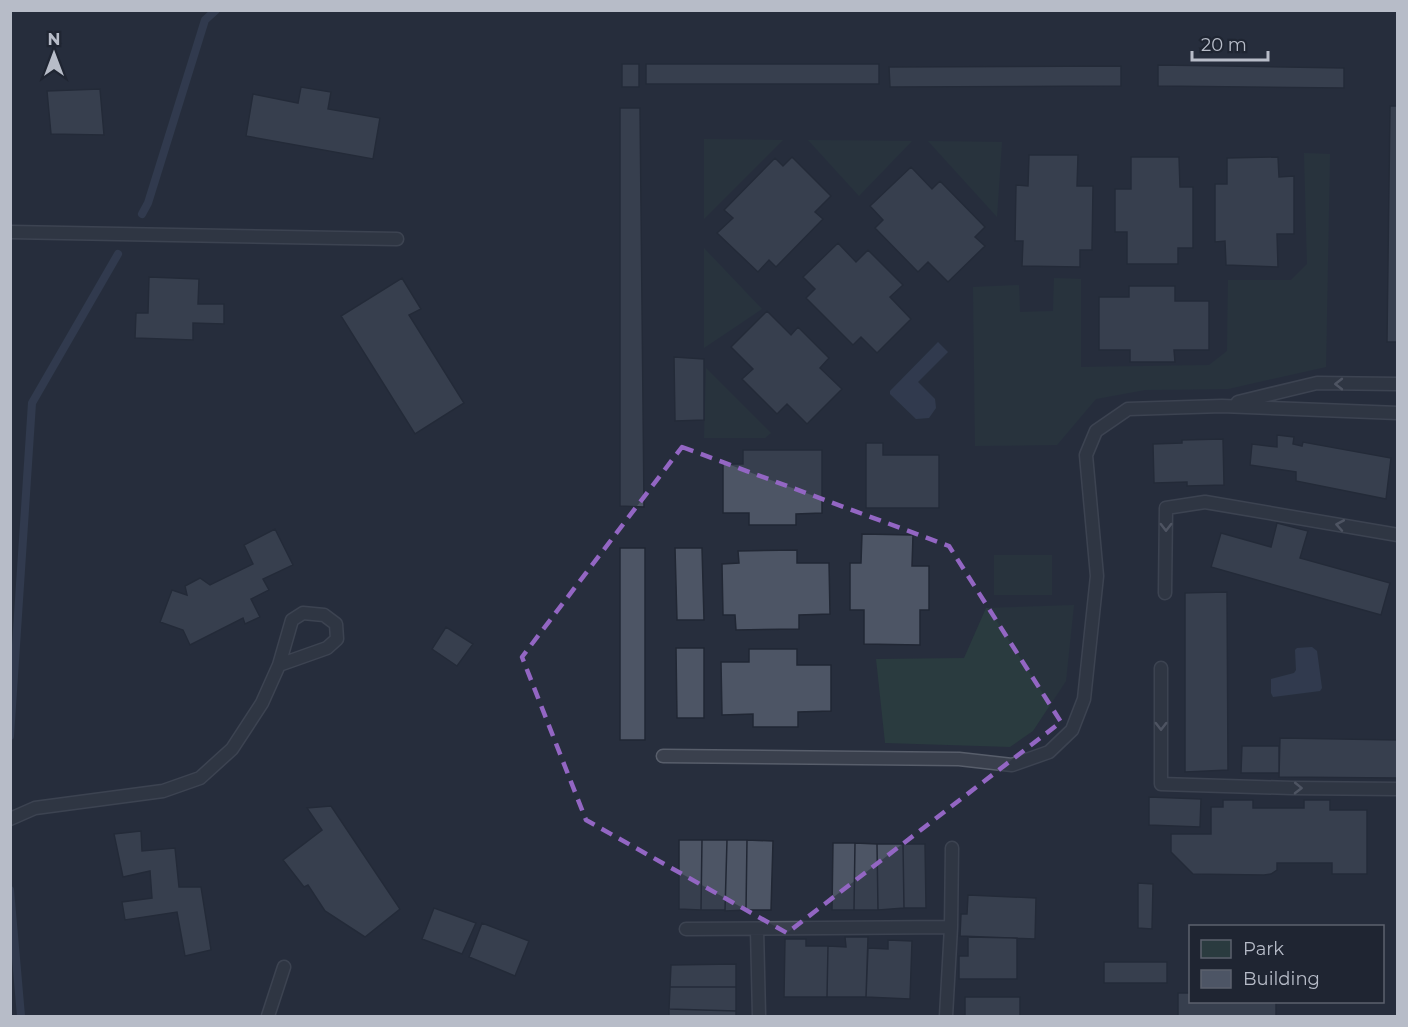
<svg xmlns="http://www.w3.org/2000/svg" width="1408" height="1027" viewBox="0 0 1408 1027" font-family="Montserrat,sans-serif">
	<rect width="100%" height="100%" fill="#272e3d"/>
	<path fill="#2a3b3f" d="M 704,139 L 783,140 L 704,219 Z
		M 808,140 L 912,141 L 859,196 Z
		M 928,141 L 1002,142 L 997,217 Z
		M 1304,153 L 1330,154 L 1326,367 L 1228,389 L 1145,390 L 1096,399 L 1057,445 L 975,446 L 973,287 L 1019,285 L 1020,312 L 1053,311 L 1054,278 L 1081,279 L 1081,367 L 1209,365 L 1227,351 L 1228,280 L 1291,280 L 1307,264 Z
		M 704,248 L 762,309 L 704,348 Z
		M 706,368 L 771,433 L 765,438 L 704,438 Z
		M 994,555 L 1052,555 L 1052,595 L 994,595 Z
		M 1074,605 L 1066,681 L 1033,731 L 1010,747 L 885,743 L 876,659 L 964,658 L 986,608 Z"/>
	<path fill="#3e4b64" d="M 938,342 L 948,352 L 918,382 L 935,399 L 936,408 L 929,418 L 916,419 L 890,394 L 890,391 Z
		M 1312,647 L 1317,651 L 1322,688 L 1320,691 L 1273,697 L 1271,693 L 1271,679 L 1294,673 L 1296,670 L 1295,650 L 1297,648 Z"/>
	<g fill="none" stroke-linecap="round" stroke-linejoin="round">
		<path stroke="#3e4b64" stroke-width="8" d="M 142,214 L 148,203 L 205,20 L 216,10
			M 10,736 L 32,403 L 118,254
			M 10,890 L 21,1016"/>
	</g>
	<path fill="#4d5565" stroke="#212734" stroke-width="1.5" d="M 622,64 L 639,64 L 639,87 L 622,87 Z
		M 646,64 L 879,64 L 879,84 L 646,84 Z
		M 1158,65 L 1344,68 L 1344,88 L 1158,86 Z
		M 1121,66 L 1121,86 L 890,87 L 889,67 Z
		M 301,87 L 331,92 L 328,109 L 380,118 L 373,159 L 246,136 L 253,94 L 298,103 Z
		M 100,89 L 104,135 L 51,134 L 47,91 Z
		M 1390,106 L 1398,106 L 1398,342 L 1387,342 Z
		M 620,108 L 640,108 L 644,507 L 620,506 Z
		M 1029,155 L 1078,155 L 1077,186 L 1093,186 L 1092,250 L 1080,250 L 1080,267 L 1022,266 L 1023,241 L 1015,241 L 1016,185 L 1028,186 Z
		M 792,157 L 831,196 L 815,212 L 823,219 L 776,267 L 769,260 L 758,272 L 717,233 L 733,218 L 724,210 L 775,158 L 783,166 Z
		M 1131,157 L 1179,157 L 1180,187 L 1193,187 L 1193,248 L 1178,248 L 1178,264 L 1127,264 L 1127,232 L 1115,232 L 1115,189 L 1131,189 Z
		M 1278,157 L 1279,177 L 1294,176 L 1294,234 L 1277,234 L 1278,267 L 1226,265 L 1225,241 L 1215,242 L 1215,184 L 1227,184 L 1227,158 Z
		M 911,167 L 932,189 L 940,181 L 985,227 L 975,237 L 985,246 L 948,282 L 928,262 L 918,272 L 875,228 L 883,220 L 870,206 Z
		M 838,243 L 856,262 L 868,250 L 903,285 L 890,297 L 911,319 L 877,353 L 861,337 L 853,345 L 806,298 L 815,289 L 803,277 Z
		M 149,277 L 199,279 L 198,304 L 224,304 L 224,324 L 193,323 L 193,340 L 135,338 L 136,313 L 148,313 Z
		M 402,278 L 421,309 L 409,315 L 464,403 L 415,434 L 341,316 Z
		M 1129,286 L 1175,286 L 1175,301 L 1209,301 L 1209,350 L 1174,350 L 1175,362 L 1130,362 L 1130,350 L 1099,350 L 1099,297 L 1129,297 Z
		M 767,311 L 791,335 L 798,327 L 829,358 L 820,368 L 842,389 L 807,424 L 787,404 L 777,414 L 742,379 L 753,369 L 731,347 Z
		M 674,357 L 704,359 L 704,420 L 675,421 Z
		M 1277,435 L 1294,437 L 1293,444 L 1302,446 L 1303,442 L 1391,458 L 1386,499 L 1296,481 L 1296,472 L 1250,465 L 1252,444 L 1277,447 Z
		M 1223,439 L 1224,485 L 1187,486 L 1187,482 L 1154,483 L 1153,444 L 1182,443 L 1182,440 Z
		M 866,443 L 883,443 L 883,455 L 939,455 L 939,508 L 866,508 Z
		M 743,450 L 822,450 L 822,513 L 796,514 L 796,525 L 749,525 L 749,513 L 723,513 L 723,464 L 743,464 Z
		M 1277,523 L 1308,531 L 1300,558 L 1390,583 L 1381,615 L 1211,567 L 1221,533 L 1271,547 Z
		M 275,529 L 293,565 L 263,579 L 269,590 L 251,599 L 260,617 L 245,624 L 243,618 L 190,645 L 183,630 L 160,622 L 172,590 L 187,595 L 185,586 L 200,578 L 210,585 L 253,564 L 244,545 Z
		M 862,534 L 913,535 L 912,566 L 929,566 L 929,610 L 920,610 L 920,645 L 864,644 L 864,610 L 850,610 L 850,563 L 861,563 Z
		M 620,548 L 645,548 L 645,740 L 620,740 Z
		M 675,548 L 702,548 L 704,620 L 677,620 Z
		M 797,550 L 797,563 L 829,563 L 830,614 L 799,615 L 799,629 L 736,630 L 735,615 L 723,615 L 722,564 L 739,563 L 738,551 Z
		M 1227,592 L 1228,770 L 1185,772 L 1185,593 Z
		M 446,627 L 473,644 L 457,666 L 432,649 Z
		M 676,648 L 704,648 L 704,718 L 677,718 Z
		M 749,649 L 797,649 L 797,665 L 831,665 L 831,711 L 798,712 L 798,727 L 753,727 L 753,714 L 722,715 L 721,662 L 749,662 Z
		M 1280,738 L 1398,740 L 1398,778 L 1279,777 Z
		M 1242,746 L 1279,746 L 1279,773 L 1241,773 Z
		M 1149,797 L 1201,799 L 1200,827 L 1149,825 Z
		M 1223,800 L 1253,800 L 1253,808 L 1304,808 L 1304,800 L 1330,800 L 1330,810 L 1367,810 L 1367,874 L 1332,874 L 1332,863 L 1277,863 L 1277,870 L 1271,874 L 1264,875 L 1193,874 L 1171,852 L 1171,834 L 1211,834 L 1211,807 L 1223,807 Z
		M 331,806 L 400,909 L 365,937 L 325,911 L 308,885 L 304,887 L 283,860 L 322,830 L 307,808 Z
		M 141,831 L 142,851 L 175,848 L 179,887 L 201,887 L 211,950 L 185,956 L 177,912 L 125,920 L 122,902 L 152,898 L 150,871 L 123,877 L 114,834 Z
		M 679,840 L 702,840 L 701,910 L 679,909 Z
		M 702,840 L 727,840 L 725,910 L 701,910 Z
		M 727,840 L 747,840 L 746,910 L 725,911 Z
		M 747,840 L 773,841 L 771,910 L 746,910 Z
		M 833,843 L 855,843 L 854,910 L 832,910 Z
		M 855,843 L 877,844 L 878,910 L 854,910 Z
		M 877,844 L 903,844 L 904,908 L 878,910 Z
		M 903,844 L 925,844 L 926,908 L 904,908 Z
		M 1138,883 L 1153,884 L 1152,929 L 1138,928 Z
		M 968,895 L 1036,898 L 1035,939 L 960,936 L 961,914 L 967,914 Z
		M 434,908 L 476,923 L 462,954 L 422,939 Z
		M 482,923 L 529,941 L 515,976 L 469,957 Z
		M 845,937 L 868,937 L 866,997 L 827,997 L 828,946 L 846,947 Z
		M 968,937 L 1017,938 L 1017,979 L 959,979 L 959,956 L 968,956 Z
		M 785,939 L 806,939 L 806,946 L 828,946 L 827,997 L 784,997 Z
		M 888,940 L 912,941 L 910,999 L 866,997 L 868,948 L 888,949 Z
		M 1104,962 L 1167,962 L 1167,983 L 1104,983 Z
		M 736,964 L 736,987 L 670,987 L 671,965 Z
		M 670,987 L 736,987 L 736,1011 L 669,1009 Z
		M 1178,993 L 1190,993 L 1190,1002 L 1276,1002 L 1276,1016 L 1178,1016 Z
		M 965,997 L 1020,997 L 1020,1016 L 960,1016 L 965,1015 Z
		M 669,1009 L 736,1011 L 736,1016 L 669,1016 Z"/>
	<g fill="none" stroke-linecap="round" stroke-linejoin="round">
		<g stroke="#585e6b" stroke-width="15">
			<path id="service" d="M 10,232 L 397,239
				M 1238,402 L 1317,383 L 1398,384
				M 1165,593 L 1166,508 L 1205,502 L 1398,535
				M 1161,668 L 1161,784 L 1292,788 L 1398,789
				M 663,756 L 959,759 L 1012,765 L 1049,752 L 1072,730 L 1084,699 L 1097,576 L 1086,455 L 1096,431 L 1128,409 L 1222,406 L 1398,413
				M 10,819 L 35,808 L 163,791 L 200,778 L 232,749 L 262,703 L 279,665 L 292,620 L 303,613 L 324,615 L 336,624 L 337,639 L 327,648 L 279,665
				M 686,929 L 951,927
				M 757,929 L 759,1016
				M 268,1016 L 284,967
				M 946,1016 L 951,927 L 952,848"/>
		</g>
		<use href="#service" stroke="#3a404d" stroke-width="12"/>
	</g>
	<defs><path id="oneway-chevron" d="M-2-3.5L2.5 0L-2 3.5" fill="none" stroke-width="1.6" stroke-linecap="round" stroke-linejoin="round" transform="scale(1.5)"/></defs>
	<g stroke="#7f8491">
		<use href="#oneway-chevron" transform="translate(1339 384) rotate(-180)"/>
		<use href="#oneway-chevron" transform="translate(1340 525) rotate(-170)"/>
		<use href="#oneway-chevron" transform="translate(1166 527) rotate(90)"/>
		<use href="#oneway-chevron" transform="translate(1161 726) rotate(90)"/>
		<use href="#oneway-chevron" transform="translate(1298 788) rotate(1)"/>
	</g>
	<path d="M0 0H1408V1027H0ZM 682,447 L 949,546 L 1061,722 L 787,933 L 586,820 L 522,657 Z" fill="#272e3d" fill-opacity=".55" fill-rule="evenodd"/>
	<path fill="none" stroke="#9366c3" stroke-width="4.5" stroke-dasharray="12 8" stroke-linejoin="round" d="M 682,447 L 949,546 L 1061,722 L 787,933 L 586,820 L 522,657 Z"/>
	<rect width="1408" height="1027" fill="none" stroke="#b7bcc8" stroke-width="24"/>
	<rect x="1189" y="925" width="195" height="78" fill="#1f2532" stroke="#5c616e" stroke-width="1.5"/>
	<rect x="1201" y="940" width="30" height="18" fill="#2a3b3f" stroke="#5c616e" stroke-width="1.5"/>
	<text x="1243" y="955" font-size="18" fill="#b7bcc8">Park</text>
	<rect x="1201" y="970" width="30" height="18" fill="#4d5565" stroke="#5c616e" stroke-width="1.5"/>
	<text x="1243" y="985" font-size="18" fill="#b7bcc8">Building</text>
	<g transform="translate(54 54)" stroke="#1f2532" stroke-width="4.5" paint-order="stroke">
	<path d="M0-4.5L10 22L0 15L-10 22Z" fill="#b7bcc8"/>
	<text y="-9" font-size="16" font-weight="bold" text-anchor="middle" fill="#b7bcc8">N</text>
	</g>
	<path d="M1192 51v9h76v-9" fill="none" stroke="#b7bcc8" stroke-width="3"/>
	<text x="1201" y="51" font-size="18" fill="#b7bcc8" stroke="#1f2532" stroke-width="4.5" paint-order="stroke">20 m</text>
</svg>
